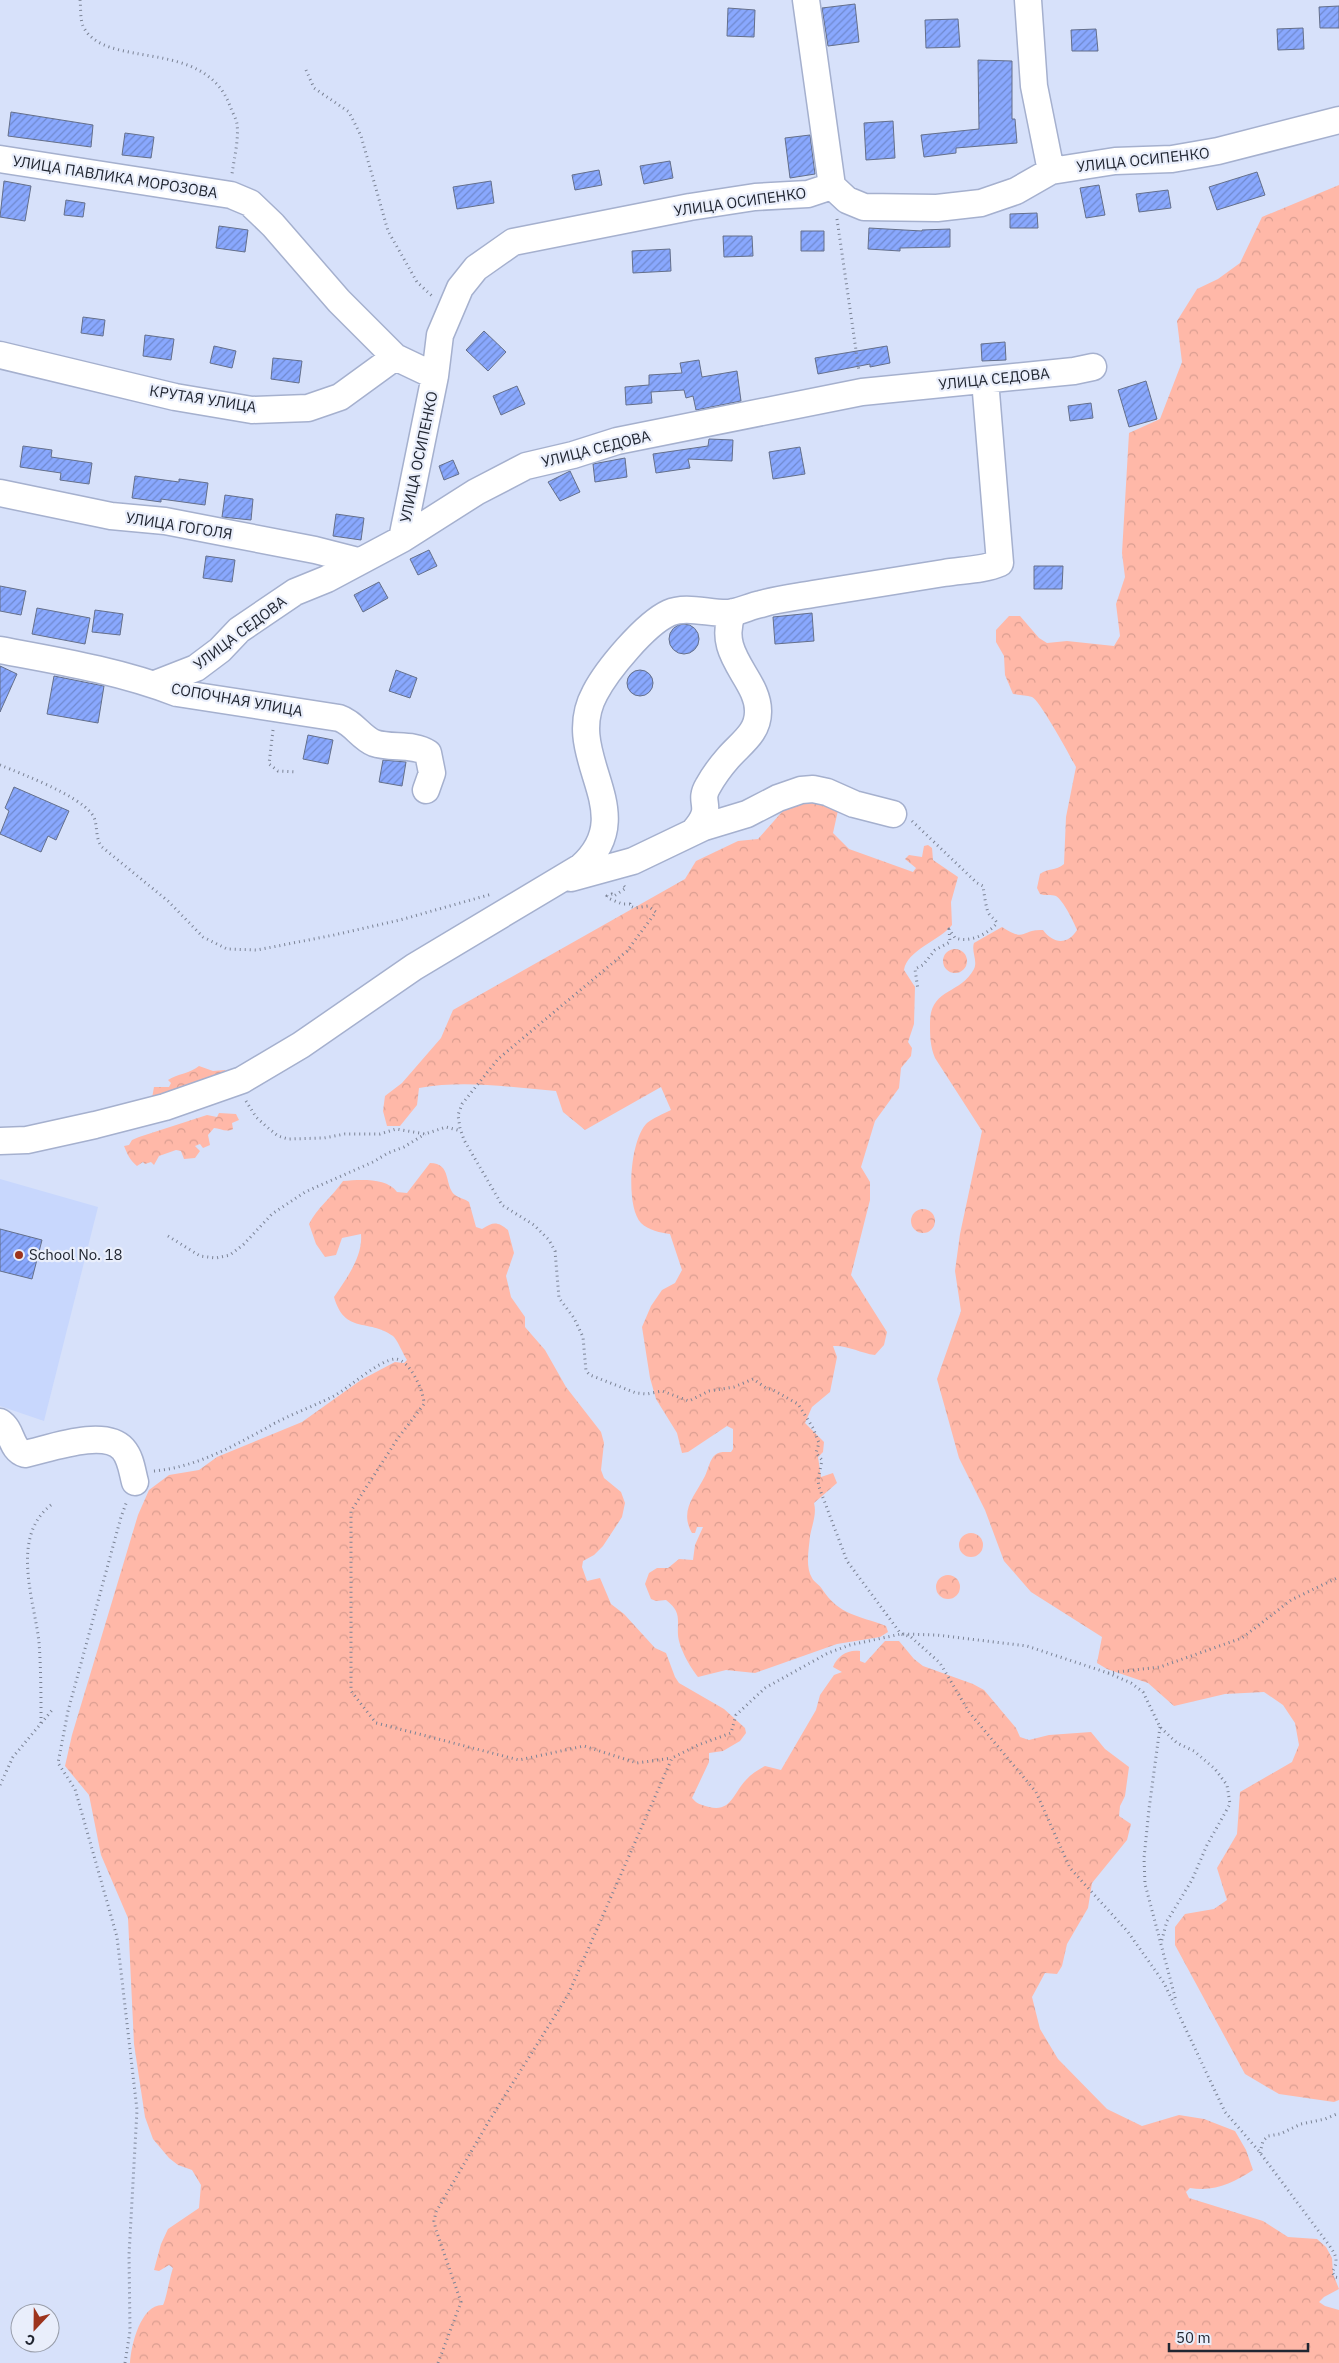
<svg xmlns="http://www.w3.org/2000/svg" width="1339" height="2363" viewBox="0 0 1339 2363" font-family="'IBM Plex Sans',sans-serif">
	<defs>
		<pattern id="forest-crowns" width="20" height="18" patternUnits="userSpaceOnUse" patternTransform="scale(1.25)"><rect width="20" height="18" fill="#ffb8a8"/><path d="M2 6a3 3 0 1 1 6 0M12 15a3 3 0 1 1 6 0" fill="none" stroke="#da9e91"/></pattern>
		<pattern id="building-hatch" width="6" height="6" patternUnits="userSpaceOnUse" patternTransform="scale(1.25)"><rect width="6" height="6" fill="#89a8fe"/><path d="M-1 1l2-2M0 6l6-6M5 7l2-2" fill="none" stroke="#7089ce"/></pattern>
	</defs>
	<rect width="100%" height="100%" fill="#d7e1fa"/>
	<path fill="#c8d7fd" d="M 0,1179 L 98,1207 L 44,1421 L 0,1406 Z"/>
	<path fill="url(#forest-crowns)" d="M 1339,185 L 1339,2100 L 1334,2102 L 1279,2094 L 1245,2074 L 1175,1945 L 1175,1927 L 1185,1914 L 1214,1909 L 1227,1900 L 1217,1868 L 1237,1834 L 1240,1792 L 1292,1762 L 1299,1745 L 1295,1723 L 1283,1705 L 1264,1692 L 1225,1694 L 1174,1706 L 1148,1683 L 1107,1669 L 1097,1663 L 1102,1637 L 1031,1592 L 1004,1561 L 985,1510 L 959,1458 L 937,1379 L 961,1311 L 955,1271 L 960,1234 L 982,1131 L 935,1058 C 930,1046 930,1035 930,1023 C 930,988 960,995 974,969 C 978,961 971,951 974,943 L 1002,927 C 1027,943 1020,929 1043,930 C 1053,944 1068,945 1077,930 C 1074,922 1063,900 1056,896 C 1051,894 1045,896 1040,894 L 1037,888 L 1040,874 C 1047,868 1056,871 1064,864 L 1066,817 L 1076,767 C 1070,756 1039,699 1032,697 C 1026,695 1019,695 1013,694 L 1005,675 L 1004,656 L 996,642 L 996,630 L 1009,616 L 1020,616 L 1039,638 L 1047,643 L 1067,641 L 1114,646 L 1120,636 L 1116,604 L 1125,577 L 1122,553 L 1129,433 L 1160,419 L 1182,362 L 1177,321 L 1197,289 L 1218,279 L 1240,263 L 1262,217 Z
		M 798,797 L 839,806 L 833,833 L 849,849 L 913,872 L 916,868 L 905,859 L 909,855 L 922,857 L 924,846 L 928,845 L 932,848 L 933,860 L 958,877 L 951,902 L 952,925 C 939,941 907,950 904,970 L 915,987 L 914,1024 L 908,1042 L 912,1048 L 911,1056 L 901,1068 L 899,1088 L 875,1121 L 861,1167 L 870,1182 L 870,1200 L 851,1275 L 887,1332 L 884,1345 L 875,1355 C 860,1353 848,1345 833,1346 L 837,1357 L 830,1392 L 812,1407 L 805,1423 L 824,1442 L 823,1452 L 818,1457 L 821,1477 L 833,1473 L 837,1483 L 814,1503 C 817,1514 812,1525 810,1536 C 809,1549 805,1566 812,1578 C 814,1582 819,1584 822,1589 C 840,1616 858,1615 886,1626 L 888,1632 L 880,1637 L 837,1644 L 755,1673 L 726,1670 L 698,1677 C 690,1667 679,1648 678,1635 C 677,1620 682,1612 666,1600 L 656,1601 L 651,1599 L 645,1584 L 649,1573 L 657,1568 L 668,1568 L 679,1559 L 693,1560 L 695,1545 L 703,1527 L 697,1527 L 695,1533 L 692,1533 C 679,1510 695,1496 705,1476 C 708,1470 710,1459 715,1455 C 719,1451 726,1452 731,1452 L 733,1449 L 733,1429 L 727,1426 L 688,1452 L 682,1453 L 677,1433 L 656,1399 L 650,1378 L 642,1327 L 651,1306 L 662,1290 L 675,1283 L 682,1270 L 670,1234 C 661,1233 648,1230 641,1223 C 625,1206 630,1139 647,1123 C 653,1118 663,1114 671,1110 L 661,1087 L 585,1130 L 563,1112 L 556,1091 C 510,1087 464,1080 419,1088 L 417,1105 L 400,1126 L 387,1126 L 383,1111 L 385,1096 L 402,1083 L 441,1038 L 453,1010 L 685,879 L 696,861 L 738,841 L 758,839 L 781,813 Z
		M943 961a12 12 0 1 1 24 0a12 12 0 1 1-24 0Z
		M 199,1066 L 213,1071 L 225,1070 L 226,1076 L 191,1084 L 152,1098 L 154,1087 L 169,1087 L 171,1083 L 168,1080 C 177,1074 191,1073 199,1066 Z
		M 219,1113 L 236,1114 L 239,1120 L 232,1123 L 233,1129 C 226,1133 220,1128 214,1128 L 208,1135 L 210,1145 L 203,1148 L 200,1144 L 195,1146 L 200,1151 L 195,1158 L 184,1159 L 181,1151 L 176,1150 L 159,1156 L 154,1165 L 151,1162 L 145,1164 L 143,1162 L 137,1166 C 129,1159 128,1155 124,1146 L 129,1145 L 132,1140 L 139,1137 L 207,1115 L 217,1117 Z
		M 430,1163 C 452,1163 444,1186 455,1195 C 459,1198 465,1199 469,1202 L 476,1227 L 482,1229 C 493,1222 497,1221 508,1230 L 514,1253 L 506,1276 L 511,1297 L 525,1317 L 525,1327 L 545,1350 L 566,1387 L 601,1432 L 604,1443 L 601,1470 L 604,1478 L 621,1492 L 625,1503 L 622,1517 L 603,1546 L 594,1555 L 583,1561 L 582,1567 L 587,1581 L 600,1578 L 611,1604 L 624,1614 L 655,1648 L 666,1653 L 675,1677 L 679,1683 L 724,1709 L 745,1728 L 746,1733 L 740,1741 L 723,1751 L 709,1753 L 709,1762 L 692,1798 C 697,1804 701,1805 709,1807 C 731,1813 734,1792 746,1780 C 751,1774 758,1770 765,1766 L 781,1770 L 816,1710 L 820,1695 L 834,1675 L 842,1672 L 833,1667 C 837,1656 848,1649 860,1651 L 860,1661 L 865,1663 L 885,1641 L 899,1641 L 914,1659 L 923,1666 L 973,1684 L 984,1690 L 1016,1728 L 1020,1737 L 1029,1740 L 1049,1735 L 1091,1732 L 1105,1749 L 1129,1767 L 1125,1796 L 1120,1806 L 1119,1816 L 1131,1824 L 1127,1840 L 1092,1883 L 1088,1908 L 1067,1944 L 1062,1966 L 1057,1974 L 1045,1973 L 1032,1997 L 1040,2029 L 1058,2059 L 1107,2109 L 1142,2126 L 1179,2115 L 1204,2119 L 1235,2131 L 1246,2150 L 1253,2170 C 1233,2183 1215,2192 1190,2188 L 1186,2192 L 1189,2198 L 1263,2221 L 1288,2237 L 1317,2239 L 1326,2247 L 1332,2258 L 1333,2274 L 1339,2289 L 1324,2297 L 1319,2302 L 1325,2306 L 1339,2310 L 1339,2363 L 130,2363 C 131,2345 141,2304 163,2305 C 166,2300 170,2276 173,2268 L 169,2265 L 159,2271 L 154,2270 L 161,2244 L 168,2229 L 199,2208 L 201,2185 L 192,2170 L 178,2165 L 169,2158 L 153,2139 L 145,2117 L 134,2044 L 128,1918 L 101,1855 L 89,1795 L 65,1766 L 72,1735 L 138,1515 L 149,1490 L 169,1475 L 199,1470 L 217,1457 L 302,1422 L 361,1380 L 395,1362 L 404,1363 L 407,1360 C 403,1354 397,1339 393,1336 C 368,1318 345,1335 334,1297 C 346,1279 363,1257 361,1234 L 342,1238 L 336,1255 L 325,1257 L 316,1244 L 309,1224 C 317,1208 332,1197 343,1181 C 359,1180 386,1177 397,1192 L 407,1193 Z
		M911 1221a12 12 0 1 1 24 0a12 12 0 1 1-24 0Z
		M959 1545a12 12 0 1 1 24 0a12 12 0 1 1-24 0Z
		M936 1587a12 12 0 1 1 24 0a12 12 0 1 1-24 0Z"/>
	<path fill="url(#building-hatch)" stroke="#646f8a" d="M 855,4 L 859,42 L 828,46 L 822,8 Z
		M 1339,6 L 1339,28 L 1320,28 L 1319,7 Z
		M 728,8 L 755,10 L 754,37 L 727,36 Z
		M 958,19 L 960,47 L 926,48 L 925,20 Z
		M 1303,28 L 1304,49 L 1278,50 L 1277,29 Z
		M 1096,29 L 1098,51 L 1072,51 L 1071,30 Z
		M 978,60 L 1012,61 L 1012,119 L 1015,119 L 1017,143 L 956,148 L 956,153 L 924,157 L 921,135 L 979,129 Z
		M 11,112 L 93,125 L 91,147 L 8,136 Z
		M 893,121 L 895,158 L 866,160 L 864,123 Z
		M 125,133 L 154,137 L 151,158 L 122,155 Z
		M 810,135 L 815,174 L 790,178 L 785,138 Z
		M 670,161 L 673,178 L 644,184 L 640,166 Z
		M 599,170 L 602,185 L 575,190 L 572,175 Z
		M 1257,172 L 1265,195 L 1217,210 L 1209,187 Z
		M 4,181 L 31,186 L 25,221 L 0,217 Z
		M 491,181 L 494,203 L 457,209 L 453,187 Z
		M 1099,185 L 1105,215 L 1086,218 L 1080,188 Z
		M 1168,190 L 1171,208 L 1139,212 L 1136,194 Z
		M 66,200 L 85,203 L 83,217 L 64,215 Z
		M 1037,213 L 1038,228 L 1010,228 L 1010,214 Z
		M 219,226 L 248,230 L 245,252 L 216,248 Z
		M 869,228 L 922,231 L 922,230 L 950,229 L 950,247 L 900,248 L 900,251 L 868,249 Z
		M 801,231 L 824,231 L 824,251 L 801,251 Z
		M 723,236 L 752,236 L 753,256 L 724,257 Z
		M 670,249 L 671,271 L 633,273 L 632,251 Z
		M 83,317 L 105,320 L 103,336 L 81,333 Z
		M 484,331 L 506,352 L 488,371 L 466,350 Z
		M 145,335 L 174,339 L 171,360 L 143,356 Z
		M 1005,342 L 1006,360 L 982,361 L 981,344 Z
		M 214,346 L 236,351 L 232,368 L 210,363 Z
		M 887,346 L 890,363 L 870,367 L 870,364 L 818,374 L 815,358 Z
		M 273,358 L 302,361 L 299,383 L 271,379 Z
		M 699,360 L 702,377 L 737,371 L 741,401 L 696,410 L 693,396 L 686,398 L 684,390 L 651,392 L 652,403 L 626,405 L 625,387 L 649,385 L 649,375 L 682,373 L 680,363 Z
		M 1146,381 L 1157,419 L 1129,427 L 1118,390 Z
		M 517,386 L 525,404 L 501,415 L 493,396 Z
		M 1091,403 L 1093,418 L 1070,421 L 1068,406 Z
		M 709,439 L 733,440 L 732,461 L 688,459 L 690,468 L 656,473 L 653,454 L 708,446 Z
		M 23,446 L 52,450 L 51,457 L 92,463 L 89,484 L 60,480 L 61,473 L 20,467 Z
		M 800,447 L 805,474 L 773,479 L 769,452 Z
		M 625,458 L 627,477 L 595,482 L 593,464 Z
		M 453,460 L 459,474 L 444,480 L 439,466 Z
		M 570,471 L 580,492 L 560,501 L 548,482 Z
		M 135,476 L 179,482 L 179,479 L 208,483 L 205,505 L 161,499 L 161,502 L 132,498 Z
		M 225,495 L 253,499 L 251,520 L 222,517 Z
		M 336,514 L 364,518 L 361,540 L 333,536 Z
		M 429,550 L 437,566 L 418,575 L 410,559 Z
		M 206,556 L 235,560 L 232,582 L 203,578 Z
		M 1034,566 L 1063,566 L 1062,589 L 1034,589 Z
		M 379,582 L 388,598 L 363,612 L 354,595 Z
		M 0,586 L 26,591 L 21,615 L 0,611 Z
		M 37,608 L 90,618 L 85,644 L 32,634 Z
		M 95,610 L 123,614 L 120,635 L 92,632 Z
		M 812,613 L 814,641 L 775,644 L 773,617 Z
		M669 639a15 15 0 1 1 30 0a15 15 0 1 1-30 0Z
		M 0,666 L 17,674 L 0,712 Z
		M 396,670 L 417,678 L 410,698 L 389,691 Z
		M627 683a13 13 0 1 1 26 0a13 13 0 1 1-26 0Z
		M 54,676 L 104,686 L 98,723 L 47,714 Z
		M 308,735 L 333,740 L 328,764 L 303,759 Z
		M 383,760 L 406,762 L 402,786 L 379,782 Z
		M 14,787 L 69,811 L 56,840 L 48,836 L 41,852 L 0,834 L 9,811 L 5,808 Z
		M 0,1229 L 42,1240 L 32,1279 L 0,1271 Z"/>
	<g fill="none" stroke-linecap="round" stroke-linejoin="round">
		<g stroke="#a5b0ce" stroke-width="29">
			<path id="minor" d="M 806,0 L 832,186
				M 1028,0 L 1034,86 L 1051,171
				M 0,159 L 231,195 L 250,203 L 273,225 L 339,301 L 395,357 L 435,376
				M 832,186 L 847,200 L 864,207 L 937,208 L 981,203 L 1016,191 L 1051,171 L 1115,161 L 1172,159 L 1218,151 L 1339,120
				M 0,355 L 175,397 L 252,410 L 308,408 L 340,397 L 395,357
				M 0,493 L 111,516 L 165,521 L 227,533 L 315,550 L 358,561
				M 402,539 L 435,376 L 440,335 L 460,288 L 476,268 L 513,242 L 690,207 L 755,197 L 808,194 L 832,186
				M 0,650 C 59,661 120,671 177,693 L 339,718 C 354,723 360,737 374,743 C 391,749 413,743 428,753 L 432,773 L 426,790
				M 155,684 L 196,668 L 220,650 L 239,630 L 295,592 L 327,579 L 402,539 L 476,492 L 526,466 L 573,455 L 617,441 L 862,392 L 1074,371 L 1093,367
				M 694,831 C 716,806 697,804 708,786 C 713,777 721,766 728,758 C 741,743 758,733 758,712 C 759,678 714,655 733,612
				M 571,878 L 633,861 L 704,827 L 747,814 L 778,798 L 801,790 L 813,789 L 827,792 L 854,804 L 893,814
				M 0,1141 L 27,1140 L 95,1125 L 165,1107 L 242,1080 L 301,1045 L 414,967 L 581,867 C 643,811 560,757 595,693 C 607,670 645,624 669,613 C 686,605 710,614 729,613 C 740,612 750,606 761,604 C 778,599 796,597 813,594 C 857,587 901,580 944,573 C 962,570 984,570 1000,563 L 985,380
				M 0,1422 C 13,1430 10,1450 25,1454 C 49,1449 104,1428 123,1449 C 131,1458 132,1471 135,1482"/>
		</g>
		<path stroke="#7b8395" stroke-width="3" stroke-dasharray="1 4" stroke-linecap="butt" d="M 80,0 C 81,8 80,19 83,26 C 104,71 204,36 230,106 C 232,112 236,118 237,124 C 239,139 234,159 232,174
			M 306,70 L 314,88 L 349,112 L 361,136 L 388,231 L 417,282 L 432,296
			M 837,219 L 859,371
			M 273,730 L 269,764 L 278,771 L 296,772
			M 0,765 C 24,775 76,794 92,814 C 99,824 94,837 102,847 L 168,901 L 203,937 L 227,949 L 257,950 L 334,935 L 400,920 L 492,894
			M 912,821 L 977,883 L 983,886 C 984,892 986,910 989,914 C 992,918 995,919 997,923 C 988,934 970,943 955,938 L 949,929 L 950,942 L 935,950 L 923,965 L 915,969 L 918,990
			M 624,886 L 626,888 L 614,896 L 612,894 L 607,896 L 608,898 L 622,904 L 630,904 L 630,906 L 635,908 L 648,906 L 656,912 L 627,951 L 498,1059 L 462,1104 L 458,1115 L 460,1128 L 464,1140 L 502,1205 L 534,1225 L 549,1240 L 555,1251 L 559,1298 L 574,1318 L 583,1337 L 586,1371 L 590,1375 L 636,1393 L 647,1394 L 662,1391 L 689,1401 L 709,1391 L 734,1387 L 753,1379 L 766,1388 L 773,1390 L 798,1404 L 813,1428 L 819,1443 L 816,1453 L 822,1460 L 818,1480 L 819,1487 L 847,1561 L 901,1634 L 911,1637 L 940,1663 L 969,1712 L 1036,1792 L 1070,1868 L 1128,1932 L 1164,1983 L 1225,2112 L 1258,2150 L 1329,2245 C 1336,2255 1339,2261 1332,2272 L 1335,2277 L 1339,2278
			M 246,1101 L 256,1117 L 267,1127 L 278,1136 L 288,1139 L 324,1138 L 345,1134 L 380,1134 L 396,1129 L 425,1134 L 446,1127 L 461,1131
			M 168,1236 L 200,1256 L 216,1258 L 230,1255 L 244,1244 L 272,1214 L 305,1192 L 373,1162 L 388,1153 L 404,1147 L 425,1134
			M 154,1471 C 199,1467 239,1443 279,1421 C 297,1412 316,1405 334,1396 C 350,1387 379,1360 395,1359 C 410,1359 424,1392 424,1404 L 398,1438 L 351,1511 L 351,1691 L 376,1723 L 519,1760 L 584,1746 L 637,1763 L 672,1758
			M 1108,1673 L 1131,1683 L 1143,1692 L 1160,1727 L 1177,1743 L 1194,1751 L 1215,1769 L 1227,1785 L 1230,1804 L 1207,1845 L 1192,1880 L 1167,1921 L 1161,1943
			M 41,1723 C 41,1696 41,1669 39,1642 C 34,1599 10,1537 51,1505
			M 1160,1727 L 1149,1809 L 1144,1858 L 1145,1884 L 1176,2001
			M 0,1785 L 13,1757 L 53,1709
			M 1260,2153 L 1263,2141 L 1268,2136 L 1280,2134 L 1301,2124 L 1325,2119 L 1339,2113
			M 125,2363 L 130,2331 L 129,2255 L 137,2110 L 117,1937 L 75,1789 L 58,1763 L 68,1711 L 121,1517 L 127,1501
			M 438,2363 L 461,2302 L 436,2230 L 434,2221 L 436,2212 L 489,2121 L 568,1995 L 672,1758 L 698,1745 L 731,1733 L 736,1715 L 765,1688 L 828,1653 L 850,1645 L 901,1634 L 937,1635 L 1027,1646 L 1108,1673 L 1160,1667 L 1242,1638 L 1291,1600 L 1339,1577"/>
		<use href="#minor" stroke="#fff" stroke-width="26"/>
	</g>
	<circle fill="#9d341d" stroke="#e9eefb" stroke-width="2" cx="19" cy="1255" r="5"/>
	<g text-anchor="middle" stroke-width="4.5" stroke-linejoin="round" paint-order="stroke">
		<g font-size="15" fill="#212631" stroke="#e9eefb">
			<text transform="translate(1143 160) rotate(-6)" y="5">УЛИЦА ОСИПЕНКО</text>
			<text transform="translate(115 177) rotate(9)" y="5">УЛИЦА ПАВЛИКА МОРОЗОВА</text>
			<text transform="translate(740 202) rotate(-8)" y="5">УЛИЦА ОСИПЕНКО</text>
			<text transform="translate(994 379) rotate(-6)" y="5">УЛИЦА СЕДОВА</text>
			<text transform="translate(203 399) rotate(9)" y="5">КРУТАЯ УЛИЦА</text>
			<text transform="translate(596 449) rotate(-14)" y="5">УЛИЦА СЕДОВА</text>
			<text transform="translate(419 457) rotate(-78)" y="5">УЛИЦА ОСИПЕНКО</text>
			<text transform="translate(179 526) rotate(9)" y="5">УЛИЦА ГОГОЛЯ</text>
			<text transform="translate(240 633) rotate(-37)" y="5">УЛИЦА СЕДОВА</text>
			<text transform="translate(237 700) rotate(10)" y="5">СОПОЧНАЯ УЛИЦА</text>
		</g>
		<g font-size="15" fill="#212631" stroke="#e9eefb" text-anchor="start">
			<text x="29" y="1260">School No. 18</text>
		</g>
	</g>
	<g transform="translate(35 2328) rotate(202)"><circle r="24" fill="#e9eefb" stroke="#999eaa"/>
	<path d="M0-4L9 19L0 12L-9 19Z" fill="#9d341d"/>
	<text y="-8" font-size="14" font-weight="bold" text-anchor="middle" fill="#212631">С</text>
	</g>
	<path d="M1169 2343v8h139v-8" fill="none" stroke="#212631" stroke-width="2.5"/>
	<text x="1176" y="2343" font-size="15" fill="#212631" stroke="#e9eefb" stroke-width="4" paint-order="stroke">50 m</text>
</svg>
